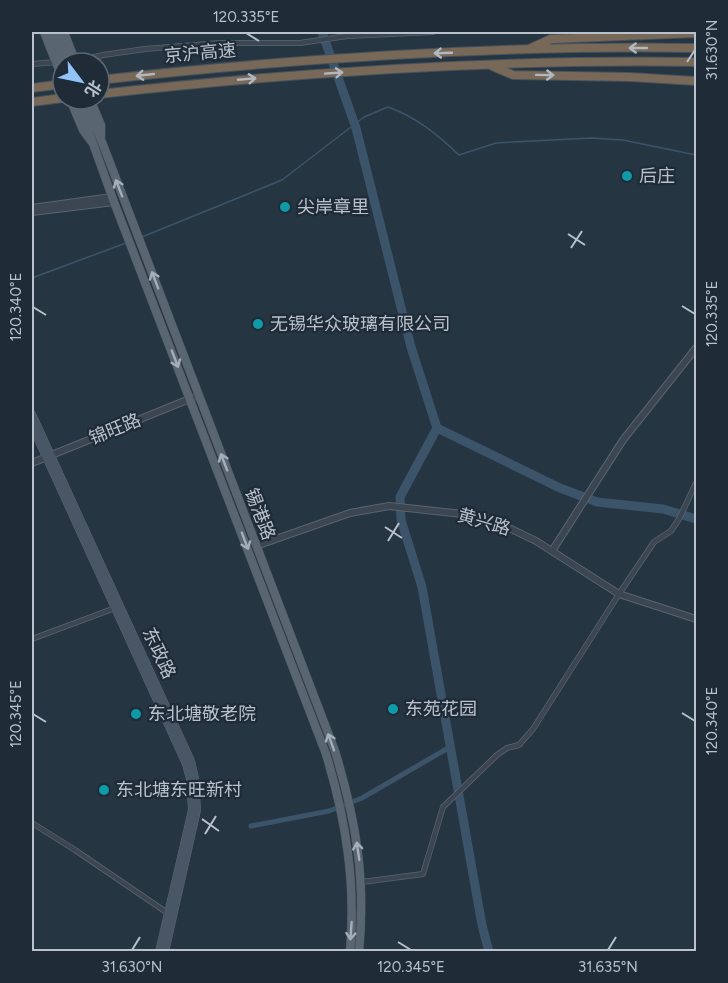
<svg xmlns="http://www.w3.org/2000/svg" width="728" height="983" viewBox="0 0 728 983" font-family="Figtree,'Noto Sans SC',sans-serif">
	<rect width="100%" height="100%" fill="#263542"/>
	<g fill="none" stroke-linecap="round" stroke-linejoin="round">
		<path stroke="#3c546a" stroke-width="1.5" d="M 142,237 L 282,180 L 364,117 L 388,107 C 416,117 437,134 459,155 L 496,143 L 591,138 L 623,140 L 696,155
			M 32,278 L 126,243"/>
		<path stroke="#3c546a" stroke-width="5" d="M 251,826 L 329,811 L 362,798 L 450,747"/>
		<path stroke="#3c546a" stroke-width="9" d="M 322,32 L 356,128 L 411,347 L 437,428 L 400,497 L 401,520 L 422,587 L 482,925 L 489,952
			M 437,428 L 560,488 L 597,502 L 663,509 L 696,519"/>
		<g stroke="#59646f" stroke-width="6">
			<path id="minor" d="M 74,62 L 103,55 L 145,49 L 220,43 L 300,43 L 347,36 L 433,32
				M 32,64 L 57,62
				M 32,639 L 115,608
				M 32,823 L 75,850 L 169,914
				M 362,882 L 423,874 L 443,807 L 497,755 L 507,748 L 519,745 L 533,729 L 619,594 L 654,542 L 671,531 L 679,519 L 696,483"/>
		</g>
		<g stroke="#59646f" stroke-width="8">
			<path id="tertiary" d="M 32,208 L 112,197
				M 32,212 L 114,202
				M 32,463 L 192,398
				M 256,546 L 350,513 L 389,506 L 472,515 L 499,523 L 536,541 L 619,594 L 696,619
				M 552,551 L 623,440 L 696,348"/>
		</g>
		<g stroke="#59646f" stroke-width="8">
			<path id="secondary" d="M 32,414 L 191,761 L 195,778 L 197,810 L 165,952
				M 32,426 L 186,764 L 190,779 L 192,810 L 159,952"/>
		</g>
		<g stroke="#47525e" stroke-width="9">
			<path id="primary" d="M 44,32 L 63,80
				M 51,32 L 63,63
				M 57,32 L 69,63
				M 64,32 L 76,63
				M 70,99 L 83,130 L 91,141
				M 77,99 L 114,202 L 326,754 C 346,820 356,883 350,952
				M 83,99 L 102,142 L 335,751 C 356,821 366,878 359,952
				M 90,99 L 101,125 L 101,138"/>
		</g>
		<g stroke="#45515c" stroke-width="10">
			<path id="motorway" d="M 531,48 L 551,39 L 696,33
				M 492,66 L 513,75 L 630,77 L 696,81
				M 99,80 C 297,58 497,45 696,48
				M 32,88 L 63,84
				M 99,94 C 297,72 497,59 696,62
				M 32,102 L 63,98"/>
		</g>
		<use href="#minor" stroke="#3b4652" stroke-width="4.5"/>
		<use href="#tertiary" stroke="#3b4652" stroke-width="6"/>
		<use href="#secondary" stroke="#495665" stroke-width="7"/>
		<use href="#primary" stroke="#596671" stroke-width="8"/>
		<use href="#motorway" stroke="#776858" stroke-width="8"/>
	</g>
	<defs><path id="oneway-shaft" d="M-6 0H5M1.5-3L5.5 0L1.5 3" fill="none" stroke-width="1.6" stroke-linecap="round" stroke-linejoin="round" transform="scale(1.5)"/></defs>
	<g stroke="#b2b8c0">
		<use href="#oneway-shaft" transform="translate(638 48) rotate(180)"/>
		<use href="#oneway-shaft" transform="translate(443 53) rotate(178)"/>
		<use href="#oneway-shaft" transform="translate(334 73) rotate(-4)"/>
		<use href="#oneway-shaft" transform="translate(145 75) rotate(174)"/>
		<use href="#oneway-shaft" transform="translate(545 75) rotate(1)"/>
		<use href="#oneway-shaft" transform="translate(247 79) rotate(-5)"/>
	</g>
	<g stroke="#a5afba">
		<use href="#oneway-shaft" transform="translate(119 188) rotate(-111)"/>
		<use href="#oneway-shaft" transform="translate(155 280) rotate(-111)"/>
		<use href="#oneway-shaft" transform="translate(175 359) rotate(69)"/>
		<use href="#oneway-shaft" transform="translate(224 462) rotate(-111)"/>
		<use href="#oneway-shaft" transform="translate(245 541) rotate(69)"/>
		<use href="#oneway-shaft" transform="translate(331 742) rotate(-110)"/>
		<use href="#oneway-shaft" transform="translate(358 851) rotate(-98)"/>
		<use href="#oneway-shaft" transform="translate(351 931) rotate(94)"/>
	</g>
	<path fill="none" stroke="#b8c1cc" stroke-width="2" d="M 246,33 L 259,41M 687,62 L 695,50M 568,234 L 585,245M 571,248 L 582,231M 682,306 L 695,314M 33,307 L 46,315M 385,527 L 402,538M 388,541 L 399,523M 682,713 L 695,721M 33,714 L 46,722M 202,819 L 219,831M 205,834 L 216,816M 398,942 L 411,950M 132,950 L 140,937M 608,950 L 616,937"/>
	<g fill="#0f9aa8" stroke="#1f2b37" stroke-width="2">
		<circle cx="627" cy="176" r="6"/>
		<circle cx="285" cy="207" r="6"/>
		<circle cx="258" cy="324" r="6"/>
		<circle cx="393" cy="709" r="6"/>
		<circle cx="136" cy="714" r="6"/>
		<circle cx="104" cy="790" r="6"/>
	</g>
	<g text-anchor="middle" stroke-width="4.5" stroke-linejoin="round" paint-order="stroke">
		<g font-size="18" fill="#b8c1cc" stroke="#1f2b37">
			<text transform="translate(200 53) rotate(-5)" y="6">京沪高速</text>
			<text transform="translate(115 429) rotate(-22)" y="6">锦旺路</text>
			<text transform="translate(260 514) rotate(69)" y="6">锡港路</text>
			<text transform="translate(484 522) rotate(16)" y="6">黄兴路</text>
			<text transform="translate(159 653) rotate(65)" y="6">东政路</text>
		</g>
		<g font-size="18" fill="#b8c1cc" stroke="#1f2b37" text-anchor="start">
			<text x="639" y="182">后庄</text>
			<text x="297" y="213">尖岸章里</text>
			<text x="270" y="330">无锡华众玻璃有限公司</text>
			<text x="405" y="715">东苑花园</text>
			<text x="148" y="720">东北塘敬老院</text>
			<text x="116" y="796">东北塘东旺新村</text>
		</g>
	</g>
	<rect width="728" height="983" fill="none" stroke="#1f2b37" stroke-width="66"/>
	<g transform="translate(81 81) rotate(122)"><circle r="28" fill="#1f2b37" stroke="#5c6773" stroke-width="1.5"/>
	<path d="M0-4.5L10 22L0 15L-10 22Z" fill="#90c3f8"/>
	<text y="-9" font-size="16" font-weight="bold" text-anchor="middle" fill="#b8c1cc">北</text>
	</g>
	<rect x="33" y="33" width="662" height="917" fill="none" stroke="#b8c1cc" stroke-width="2"/>
	<g font-size="15" text-anchor="middle" fill="#b8c1cc">
		<text x="246" y="22">120.335°E</text>
		<text transform="translate(712 50) rotate(-90)" y="5">31.630°N</text>
		<text transform="translate(16 307) rotate(-90)" y="5">120.340°E</text>
		<text transform="translate(712 314) rotate(-90)" y="5">120.335°E</text>
		<text transform="translate(16 714) rotate(-90)" y="5">120.345°E</text>
		<text transform="translate(712 721) rotate(-90)" y="5">120.340°E</text>
		<text x="132" y="972">31.630°N</text>
		<text x="411" y="972">120.345°E</text>
		<text x="608" y="972">31.635°N</text>
	</g>
</svg>
